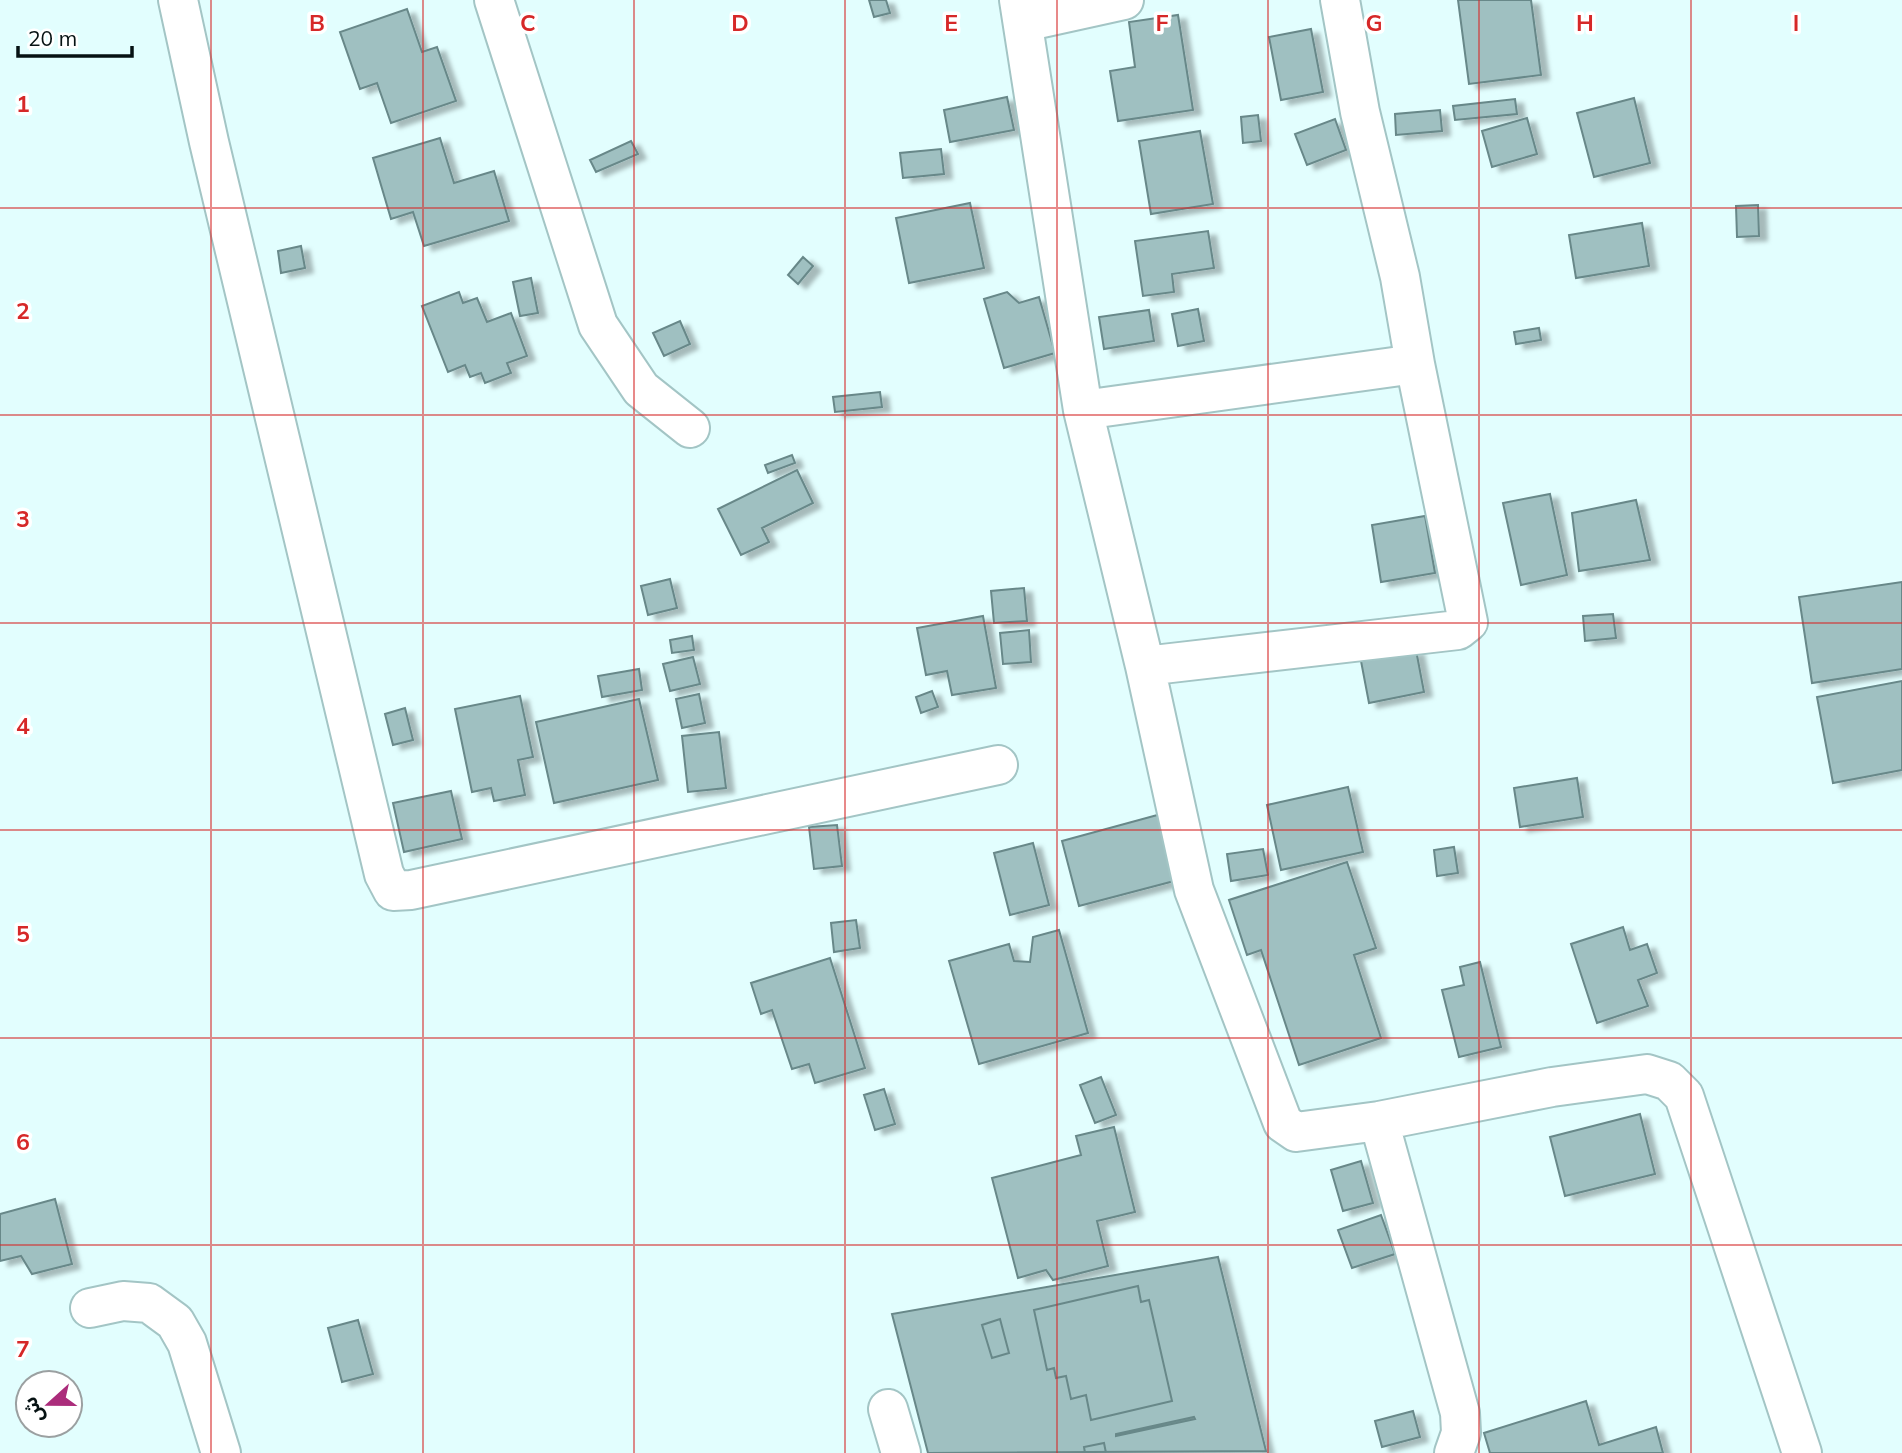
<svg xmlns="http://www.w3.org/2000/svg" width="1902" height="1453" viewBox="0 0 1902 1453" font-family="Mulish,'Noto Sans Arabic',sans-serif">
	<defs>
		<filter id="shadow"><feDropShadow dx="8" dy="4.5" stdDeviation="2" flood-color="#0004"/></filter>
	</defs>
	<rect width="100%" height="100%" fill="#e2fefe"/>
	<path fill="#9fc0c1" stroke="#688889" stroke-width="2" filter="url(#shadow)" d="M 869,0 L 886,0 L 890,13 L 874,17 Z
		M 1458,0 L 1531,0 L 1541,75 L 1469,84 Z
		M 407,9 L 422,52 L 437,47 L 456,101 L 391,123 L 377,83 L 360,89 L 340,32 Z
		M 1178,15 L 1193,110 L 1118,121 L 1110,71 L 1135,67 L 1129,22 Z
		M 1311,29 L 1323,92 L 1281,100 L 1269,37 Z
		M 1007,97 L 1014,130 L 950,142 L 944,110 Z
		M 1634,98 L 1650,163 L 1594,177 L 1577,113 Z
		M 1515,99 L 1517,114 L 1455,120 L 1453,106 Z
		M 1440,110 L 1442,131 L 1396,135 L 1395,114 Z
		M 1258,115 L 1261,141 L 1243,143 L 1241,117 Z
		M 1527,118 L 1537,154 L 1492,167 L 1482,131 Z
		M 1335,119 L 1346,150 L 1307,165 L 1295,134 Z
		M 1200,131 L 1213,204 L 1151,214 L 1139,141 Z
		M 440,138 L 454,183 L 494,171 L 509,221 L 424,246 L 413,212 L 391,219 L 373,158 Z
		M 631,141 L 638,154 L 596,172 L 590,160 Z
		M 941,149 L 944,174 L 903,178 L 900,153 Z
		M 970,203 L 984,268 L 909,283 L 896,218 Z
		M 1758,205 L 1759,236 L 1737,237 L 1736,206 Z
		M 1642,223 L 1649,266 L 1576,278 L 1569,235 Z
		M 1208,231 L 1214,268 L 1172,274 L 1174,292 L 1143,296 L 1135,241 Z
		M 301,246 L 305,268 L 281,273 L 278,251 Z
		M 803,257 L 813,266 L 798,284 L 788,275 Z
		M 531,278 L 538,313 L 520,316 L 513,282 Z
		M 459,292 L 463,303 L 477,298 L 487,322 L 511,313 L 527,356 L 507,363 L 511,373 L 485,383 L 481,373 L 470,377 L 465,365 L 448,372 L 422,306 Z
		M 1007,292 L 1019,303 L 1039,297 L 1055,353 L 1004,368 L 984,299 Z
		M 1198,309 L 1204,341 L 1178,346 L 1172,314 Z
		M 1149,310 L 1154,341 L 1104,349 L 1099,317 Z
		M 680,321 L 690,344 L 664,356 L 653,333 Z
		M 1539,328 L 1541,340 L 1516,344 L 1514,332 Z
		M 880,392 L 882,407 L 835,412 L 833,397 Z
		M 792,455 L 795,463 L 768,473 L 765,465 Z
		M 797,470 L 813,503 L 762,528 L 769,542 L 741,555 L 718,509 Z
		M 1550,494 L 1567,575 L 1521,585 L 1503,503 Z
		M 1636,500 L 1650,560 L 1579,571 L 1572,513 Z
		M 1425,516 L 1435,573 L 1381,582 L 1372,525 Z
		M 670,579 L 677,608 L 648,615 L 641,586 Z
		M 1902,582 L 1902,669 L 1812,683 L 1799,597 Z
		M 1024,588 L 1027,621 L 994,623 L 991,591 Z
		M 1613,614 L 1616,638 L 1585,641 L 1583,616 Z
		M 983,616 L 996,688 L 952,695 L 947,671 L 926,675 L 917,628 Z
		M 1029,630 L 1031,662 L 1003,664 L 1000,633 Z
		M 692,636 L 694,650 L 672,653 L 670,640 Z
		M 1416,650 L 1424,692 L 1369,703 L 1361,661 Z
		M 693,657 L 700,684 L 670,691 L 663,664 Z
		M 639,669 L 642,690 L 602,697 L 598,676 Z
		M 1902,681 L 1902,770 L 1833,783 L 1817,697 Z
		M 932,691 L 938,707 L 921,713 L 916,697 Z
		M 699,694 L 705,723 L 682,728 L 676,699 Z
		M 520,696 L 533,757 L 518,760 L 525,795 L 494,801 L 491,788 L 472,792 L 455,709 Z
		M 639,699 L 658,780 L 554,803 L 536,722 Z
		M 405,708 L 413,740 L 393,745 L 385,714 Z
		M 719,732 L 726,788 L 688,792 L 682,736 Z
		M 1577,778 L 1583,817 L 1520,827 L 1514,788 Z
		M 1348,787 L 1363,852 L 1281,870 L 1267,805 Z
		M 451,791 L 462,839 L 404,852 L 393,803 Z
		M 1161,814 L 1178,880 L 1079,906 L 1062,841 Z
		M 837,825 L 842,866 L 814,869 L 809,827 Z
		M 1033,843 L 1049,905 L 1010,915 L 994,853 Z
		M 1454,847 L 1458,873 L 1437,876 L 1434,850 Z
		M 1263,849 L 1268,875 L 1231,881 L 1227,854 Z
		M 1347,862 L 1376,948 L 1354,955 L 1381,1038 L 1299,1065 L 1261,950 L 1247,955 L 1229,900 Z
		M 856,920 L 860,948 L 834,952 L 831,923 Z
		M 1623,927 L 1630,950 L 1647,944 L 1657,973 L 1638,980 L 1648,1006 L 1597,1023 L 1571,944 Z
		M 1059,930 L 1088,1033 L 979,1064 L 949,961 L 1009,944 L 1014,961 L 1030,962 L 1033,937 Z
		M 830,958 L 865,1068 L 815,1083 L 809,1064 L 792,1069 L 772,1010 L 761,1014 L 751,983 Z
		M 1480,962 L 1501,1047 L 1459,1057 L 1442,990 L 1464,985 L 1460,967 Z
		M 1101,1077 L 1116,1115 L 1095,1123 L 1080,1085 Z
		M 884,1089 L 895,1124 L 875,1130 L 864,1095 Z
		M 1640,1114 L 1655,1174 L 1565,1196 L 1550,1137 Z
		M 1114,1127 L 1135,1212 L 1097,1221 L 1108,1266 L 1053,1280 L 1046,1270 L 1018,1278 L 992,1178 L 1081,1155 L 1076,1136 Z
		M 1361,1161 L 1373,1203 L 1343,1211 L 1331,1170 Z
		M 55,1199 L 72,1264 L 32,1274 L 21,1256 L 0,1261 L 0,1214 Z
		M 1381,1215 L 1395,1254 L 1352,1268 L 1338,1230 Z
		M 1218,1257 L 1266,1451 L 928,1453 L 892,1314 Z
		M 1138,1286 L 1141,1302 L 1149,1300 L 1172,1401 L 1091,1420 L 1086,1395 L 1071,1399 L 1066,1376 L 1056,1378 L 1054,1368 L 1047,1370 L 1034,1310 Z
		M 1000,1319 L 1009,1353 L 992,1358 L 982,1325 Z
		M 358,1320 L 373,1374 L 342,1382 L 328,1328 Z
		M 1586,1401 L 1599,1445 L 1656,1427 L 1663,1453 L 1490,1453 L 1484,1433 Z
		M 1413,1411 L 1420,1437 L 1382,1447 L 1375,1421 Z
		M 1194,1417 L 1195,1419 L 1116,1436 L 1116,1434 Z
		M 1104,1443 L 1106,1453 L 1085,1453 L 1084,1447 Z"/>
	<g fill="none" stroke-linecap="round" stroke-linejoin="round">
		<g stroke="#a3c5c5" stroke-width="42">
			<path id="street" d="M 178,0 L 209,142 L 384,874 L 393,891 L 411,890 L 998,765
				M 494,0 L 598,325 L 641,389 L 690,428
				M 1019,0 L 1083,410 L 1145,666 L 1194,890 L 1283,1123 L 1296,1132 L 1379,1121 L 1552,1087 L 1647,1074 L 1669,1081 L 1684,1096 L 1802,1453
				M 1024,22 L 1124,0
				M 1083,410 L 1415,364 L 1400,277 L 1360,112 L 1340,0
				M 1145,666 L 1458,630 L 1468,622 L 1415,364
				M 1379,1121 L 1460,1413 L 1461,1433 L 1454,1453
				M 90,1308 L 123,1301 L 149,1303 L 175,1322 L 187,1343 L 221,1453
				M 888,1409 L 901,1453"/>
		</g>
		<use href="#street" stroke="#fff" stroke-width="38"/>
	</g>
	<path fill="none" stroke="#d62828" stroke-width="2" stroke-opacity="0.55" d="M 211,0 L 211,1453M 423,0 L 423,1453M 634,0 L 634,1453M 845,0 L 845,1453M 1057,0 L 1057,1453M 1268,0 L 1268,1453M 1479,0 L 1479,1453M 1691,0 L 1691,1453M 0,208 L 1902,208M 0,415 L 1902,415M 0,623 L 1902,623M 0,830 L 1902,830M 0,1038 L 1902,1038M 0,1245 L 1902,1245"/>
	<g font-size="23" text-anchor="middle" font-weight="bold" fill="#d62828" stroke="#fff" stroke-width="7" stroke-linejoin="round" paint-order="stroke">
		<text x="317" y="31">B</text>
		<text x="528" y="31">C</text>
		<text x="740" y="31">D</text>
		<text x="951" y="31">E</text>
		<text x="1162" y="31">F</text>
		<text x="1374" y="31">G</text>
		<text x="1585" y="31">H</text>
		<text x="1796" y="31">I</text>
		<text x="23" y="112">1</text>
		<text x="23" y="319">2</text>
		<text x="23" y="527">3</text>
		<text x="23" y="734">4</text>
		<text x="23" y="942">5</text>
		<text x="23" y="1150">6</text>
		<text x="23" y="1357">7</text>
	</g>
	<g transform="translate(49 1404) rotate(249)"><circle r="33" fill="#ffffff" stroke="#9ba0a1" stroke-width="2"/>
	<path d="M0-5L12 26L0 18L-12 26Z" fill="#ab2c7b"/>
	<text y="-10" font-size="19" font-weight="bold" text-anchor="middle" fill="#061213">ش</text>
	</g>
	<path d="M18 46v10h114v-10" fill="none" stroke="#061213" stroke-width="3.5"/>
	<text x="28" y="46" font-size="21" fill="#061213" stroke="#ffffff" stroke-width="5" paint-order="stroke">20 m</text>
</svg>
